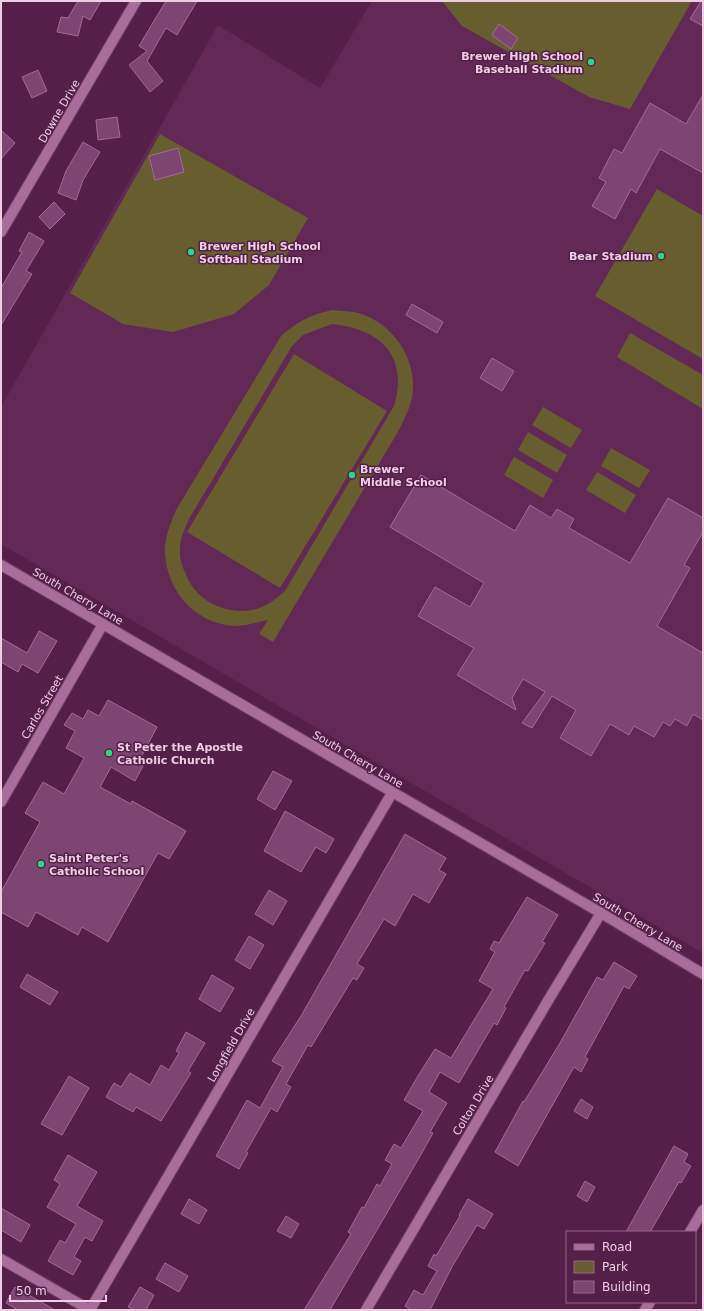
<svg xmlns="http://www.w3.org/2000/svg" width="704" height="1311" viewBox="0 0 704 1311" font-family="'DejaVu Sans',sans-serif">
	<rect width="100%" height="100%" fill="#542049"/>
	<path fill="#622957" d="M 372,1 L 703,1 L 703,953 L 1,544 L 1,407 L 218,25 L 320,88 Z"/>
	<path fill="#685d2e" fill-rule="evenodd" d="M 442,1 L 692,1 L 630,109 L 589,97 L 462,26 Z
		M 160,134 L 308,218 L 269,285 L 234,314 L 173,332 L 123,324 L 70,293 Z
		M 657,189 L 703,216 L 703,359 L 595,296 Z
		M 332,310 C 339,311 347,311 354,312 C 388,319 415,353 413,389 C 413,403 405,417 399,430 L 273,642 L 259,634 L 268,620 C 254,623 240,628 226,625 C 192,619 167,589 165,554 C 164,539 170,525 176,510 L 281,336 C 299,321 310,315 332,310 ZM 332,324 C 380,329 409,355 394,406 L 285,591 C 278,597 271,603 262,607 C 234,618 199,605 187,577 C 184,570 180,562 180,554 C 179,541 184,530 189,519 L 292,346 L 303,335 Z
		M 630,333 L 703,375 L 703,409 L 617,357 Z
		M 294,354 L 387,411 L 280,588 L 187,532 Z
		M 543,407 L 582,430 L 571,448 L 532,425 Z
		M 528,432 L 567,455 L 557,473 L 518,450 Z
		M 611,448 L 650,470 L 639,488 L 601,466 Z
		M 514,457 L 553,480 L 543,498 L 504,475 Z
		M 597,472 L 636,495 L 625,513 L 586,490 Z"/>
	<path fill="#7d4571" stroke="#a56a96" d="M 78,1 L 101,1 L 90,20 L 83,16 L 78,36 L 57,32 L 61,17 L 68,18 Z
		M 166,1 L 197,1 L 177,35 L 166,28 L 147,61 L 163,81 L 150,92 L 129,65 L 147,51 L 139,46 Z
		M 701,1 L 703,1 L 703,26 L 690,19 Z
		M 499,24 L 518,38 L 511,49 L 492,35 Z
		M 38,70 L 47,91 L 32,98 L 22,77 Z
		M 703,95 L 703,173 L 660,149 L 636,193 L 631,189 L 615,219 L 592,206 L 606,182 L 599,178 L 614,149 L 622,153 L 650,103 L 686,124 Z
		M 117,117 L 120,137 L 98,140 L 96,120 Z
		M 1,130 L 15,143 L 1,159 Z
		M 83,142 L 100,152 L 83,180 L 76,200 L 58,193 L 66,171 Z
		M 178,148 L 184,172 L 155,180 L 149,156 Z
		M 54,202 L 65,214 L 50,229 L 39,217 Z
		M 29,232 L 44,241 L 26,271 L 32,274 L 1,325 L 1,288 L 22,252 L 19,251 Z
		M 412,304 L 443,322 L 437,333 L 406,315 Z
		M 492,358 L 514,371 L 502,391 L 480,378 Z
		M 421,475 L 515,531 L 530,505 L 551,518 L 557,509 L 574,519 L 569,528 L 630,563 L 668,498 L 703,518 L 703,532 L 684,565 L 690,568 L 657,626 L 703,653 L 703,720 L 693,714 L 687,726 L 675,719 L 670,726 L 663,722 L 654,737 L 634,726 L 629,735 L 610,724 L 591,756 L 560,738 L 576,710 L 552,696 L 532,728 L 522,723 L 545,692 L 523,679 L 512,698 L 516,710 L 457,675 L 474,648 L 418,616 L 435,587 L 470,607 L 484,583 L 390,527 Z
		M 39,631 L 57,641 L 38,673 L 22,664 L 18,672 L 1,662 L 1,638 L 27,653 Z
		M 108,700 L 157,727 L 138,763 L 143,766 L 135,781 L 111,767 L 100,787 L 131,804 L 132,801 L 186,831 L 169,859 L 158,853 L 108,942 L 82,927 L 78,935 L 36,912 L 28,927 L 1,912 L 1,892 L 40,822 L 25,813 L 43,782 L 64,794 L 84,758 L 66,748 L 75,731 L 64,725 L 72,713 L 83,719 L 88,710 L 99,716 Z
		M 273,771 L 292,781 L 275,810 L 257,799 Z
		M 285,811 L 334,839 L 326,853 L 316,847 L 301,872 L 264,851 Z
		M 405,834 L 446,858 L 439,870 L 446,874 L 429,903 L 413,894 L 395,926 L 384,919 L 357,964 L 364,968 L 357,980 L 353,978 L 311,1047 L 308,1045 L 286,1084 L 291,1087 L 277,1112 L 271,1108 L 246,1152 L 248,1153 L 239,1169 L 216,1156 L 247,1100 L 260,1108 L 283,1067 L 272,1061 L 301,1016 Z
		M 269,890 L 287,901 L 273,925 L 255,914 Z
		M 527,897 L 558,915 L 542,942 L 545,943 L 528,971 L 525,970 L 504,1007 L 506,1008 L 497,1025 L 494,1023 L 459,1083 L 440,1072 L 429,1092 L 447,1103 L 430,1132 L 433,1133 L 419,1158 L 330,1310 L 304,1310 L 351,1234 L 348,1232 L 362,1207 L 364,1208 L 377,1184 L 380,1186 L 392,1164 L 385,1160 L 394,1144 L 401,1148 L 423,1111 L 404,1100 L 418,1076 L 435,1049 L 451,1058 L 493,989 L 479,981 L 495,952 L 490,949 L 494,941 L 499,943 Z
		M 249,936 L 264,945 L 250,969 L 235,960 Z
		M 614,962 L 637,976 L 629,989 L 624,986 L 585,1057 L 588,1059 L 581,1072 L 574,1067 L 518,1166 L 495,1152 L 523,1101 L 524,1102 L 560,1043 L 597,977 L 603,980 Z
		M 27,974 L 58,992 L 50,1005 L 20,987 Z
		M 212,975 L 234,988 L 220,1012 L 199,999 Z
		M 186,1032 L 205,1043 L 188,1071 L 191,1073 L 161,1121 L 136,1107 L 133,1112 L 106,1097 L 114,1083 L 121,1087 L 130,1073 L 150,1085 L 161,1065 L 169,1070 L 179,1053 L 176,1051 Z
		M 69,1076 L 89,1088 L 62,1135 L 41,1124 Z
		M 581,1099 L 593,1107 L 587,1119 L 574,1111 Z
		M 674,1146 L 688,1154 L 684,1162 L 691,1166 L 681,1183 L 679,1182 L 650,1232 L 626,1232 Z
		M 68,1155 L 97,1172 L 77,1206 L 103,1221 L 92,1241 L 85,1237 L 74,1257 L 81,1261 L 73,1275 L 48,1261 L 60,1240 L 65,1243 L 76,1224 L 47,1207 L 60,1184 L 54,1180 Z
		M 585,1181 L 595,1187 L 587,1202 L 577,1196 Z
		M 189,1199 L 207,1210 L 199,1224 L 181,1214 Z
		M 468,1199 L 493,1214 L 484,1229 L 477,1225 L 453,1265 L 430,1310 L 411,1310 L 405,1306 L 414,1290 L 423,1295 L 437,1271 L 428,1266 L 434,1254 L 436,1256 L 460,1216 L 459,1215 Z
		M 1,1208 L 30,1225 L 21,1242 L 1,1230 Z
		M 286,1216 L 299,1224 L 291,1238 L 277,1231 Z
		M 165,1263 L 188,1276 L 179,1292 L 156,1279 Z
		M 15,1287 L 55,1310 L 18,1310 L 6,1303 Z
		M 140,1287 L 154,1295 L 146,1310 L 134,1310 L 128,1307 Z"/>
	<g fill="none" stroke-linecap="round" stroke-linejoin="round">
		<g stroke="#6e4166" stroke-width="12">
			<path id="minor" d="M 1,232 L 136,1
				M 1,802 L 103,624
				M 690,1232 L 703,1210
				M 1,1259 L 90,1310
				M 90,1310 L 392,793
				M 366,1310 L 549,999 L 601,913
				M 645,1310 L 650,1302"/>
		</g>
		<g stroke="#6e4166" stroke-width="12">
			<path id="tertiary" d="M 1,565 L 601,913 L 703,974"/>
		</g>
		<use href="#minor" stroke="#a86d9a" stroke-width="10"/>
		<use href="#tertiary" stroke="#a86d9a" stroke-width="10"/>
	</g>
	<g fill="#29d885" stroke="#542049" stroke-width="1.5">
		<circle cx="591" cy="62" r="4"/>
		<circle cx="191" cy="252" r="4"/>
		<circle cx="661" cy="256" r="4"/>
		<circle cx="352" cy="475" r="4"/>
		<circle cx="109" cy="753" r="4"/>
		<circle cx="41" cy="864" r="4"/>
	</g>
	<g text-anchor="middle" stroke-width="3" stroke-linejoin="round" paint-order="stroke">
		<g font-size="11" font-weight="bold" fill="#efcee5" stroke="#542049" text-anchor="start">
			<text x="583" y="60" text-anchor="end">Brewer High School<tspan x="583" dy="13">Baseball Stadium</tspan></text>
			<text x="199" y="250">Brewer High School<tspan x="199" dy="13">Softball Stadium</tspan></text>
			<text x="653" y="260" text-anchor="end">Bear Stadium</text>
			<text x="360" y="473">Brewer<tspan x="360" dy="13">Middle School</tspan></text>
			<text x="117" y="751">St Peter the Apostle<tspan x="117" dy="13">Catholic Church</tspan></text>
			<text x="49" y="862">Saint Peter's<tspan x="49" dy="13">Catholic School</tspan></text>
		</g>
		<g font-size="11" fill="#efcee5" stroke="#542049">
			<text transform="translate(59 111) rotate(-60)" y="4">Downe Drive</text>
			<text transform="translate(78 596) rotate(30)" y="4">South Cherry Lane</text>
			<text transform="translate(42 707) rotate(-60)" y="4">Carlos Street</text>
			<text transform="translate(358 759) rotate(30)" y="4">South Cherry Lane</text>
			<text transform="translate(638 922) rotate(31)" y="4">South Cherry Lane</text>
			<text transform="translate(231 1045) rotate(-60)" y="4">Longfield Drive</text>
			<text transform="translate(473 1105) rotate(-59)" y="4">Colton Drive</text>
		</g>
	</g>
	<rect width="704" height="1311" fill="none" stroke="#efcee5" stroke-width="4"/>
	<rect x="566" y="1231" width="130" height="72" fill="#542049" stroke="#926687"/>
	<rect x="574" y="1244" width="20" height="6" fill="#a86d9a" stroke="#926687"/>
	<text x="602" y="1251" font-size="12" fill="#efcee5">Road</text>
	<rect x="574" y="1261" width="20" height="12" fill="#685d2e" stroke="#926687"/>
	<text x="602" y="1271" font-size="12" fill="#efcee5">Park</text>
	<rect x="574" y="1281" width="20" height="12" fill="#7d4571" stroke="#926687"/>
	<text x="602" y="1291" font-size="12" fill="#efcee5">Building</text>
	<path d="M10 1295v6h96v-6" fill="none" stroke="#efcee5" stroke-width="2"/>
	<text x="16" y="1295" font-size="12" fill="#efcee5" stroke="#542049" stroke-width="3" paint-order="stroke">50 m</text>
</svg>
